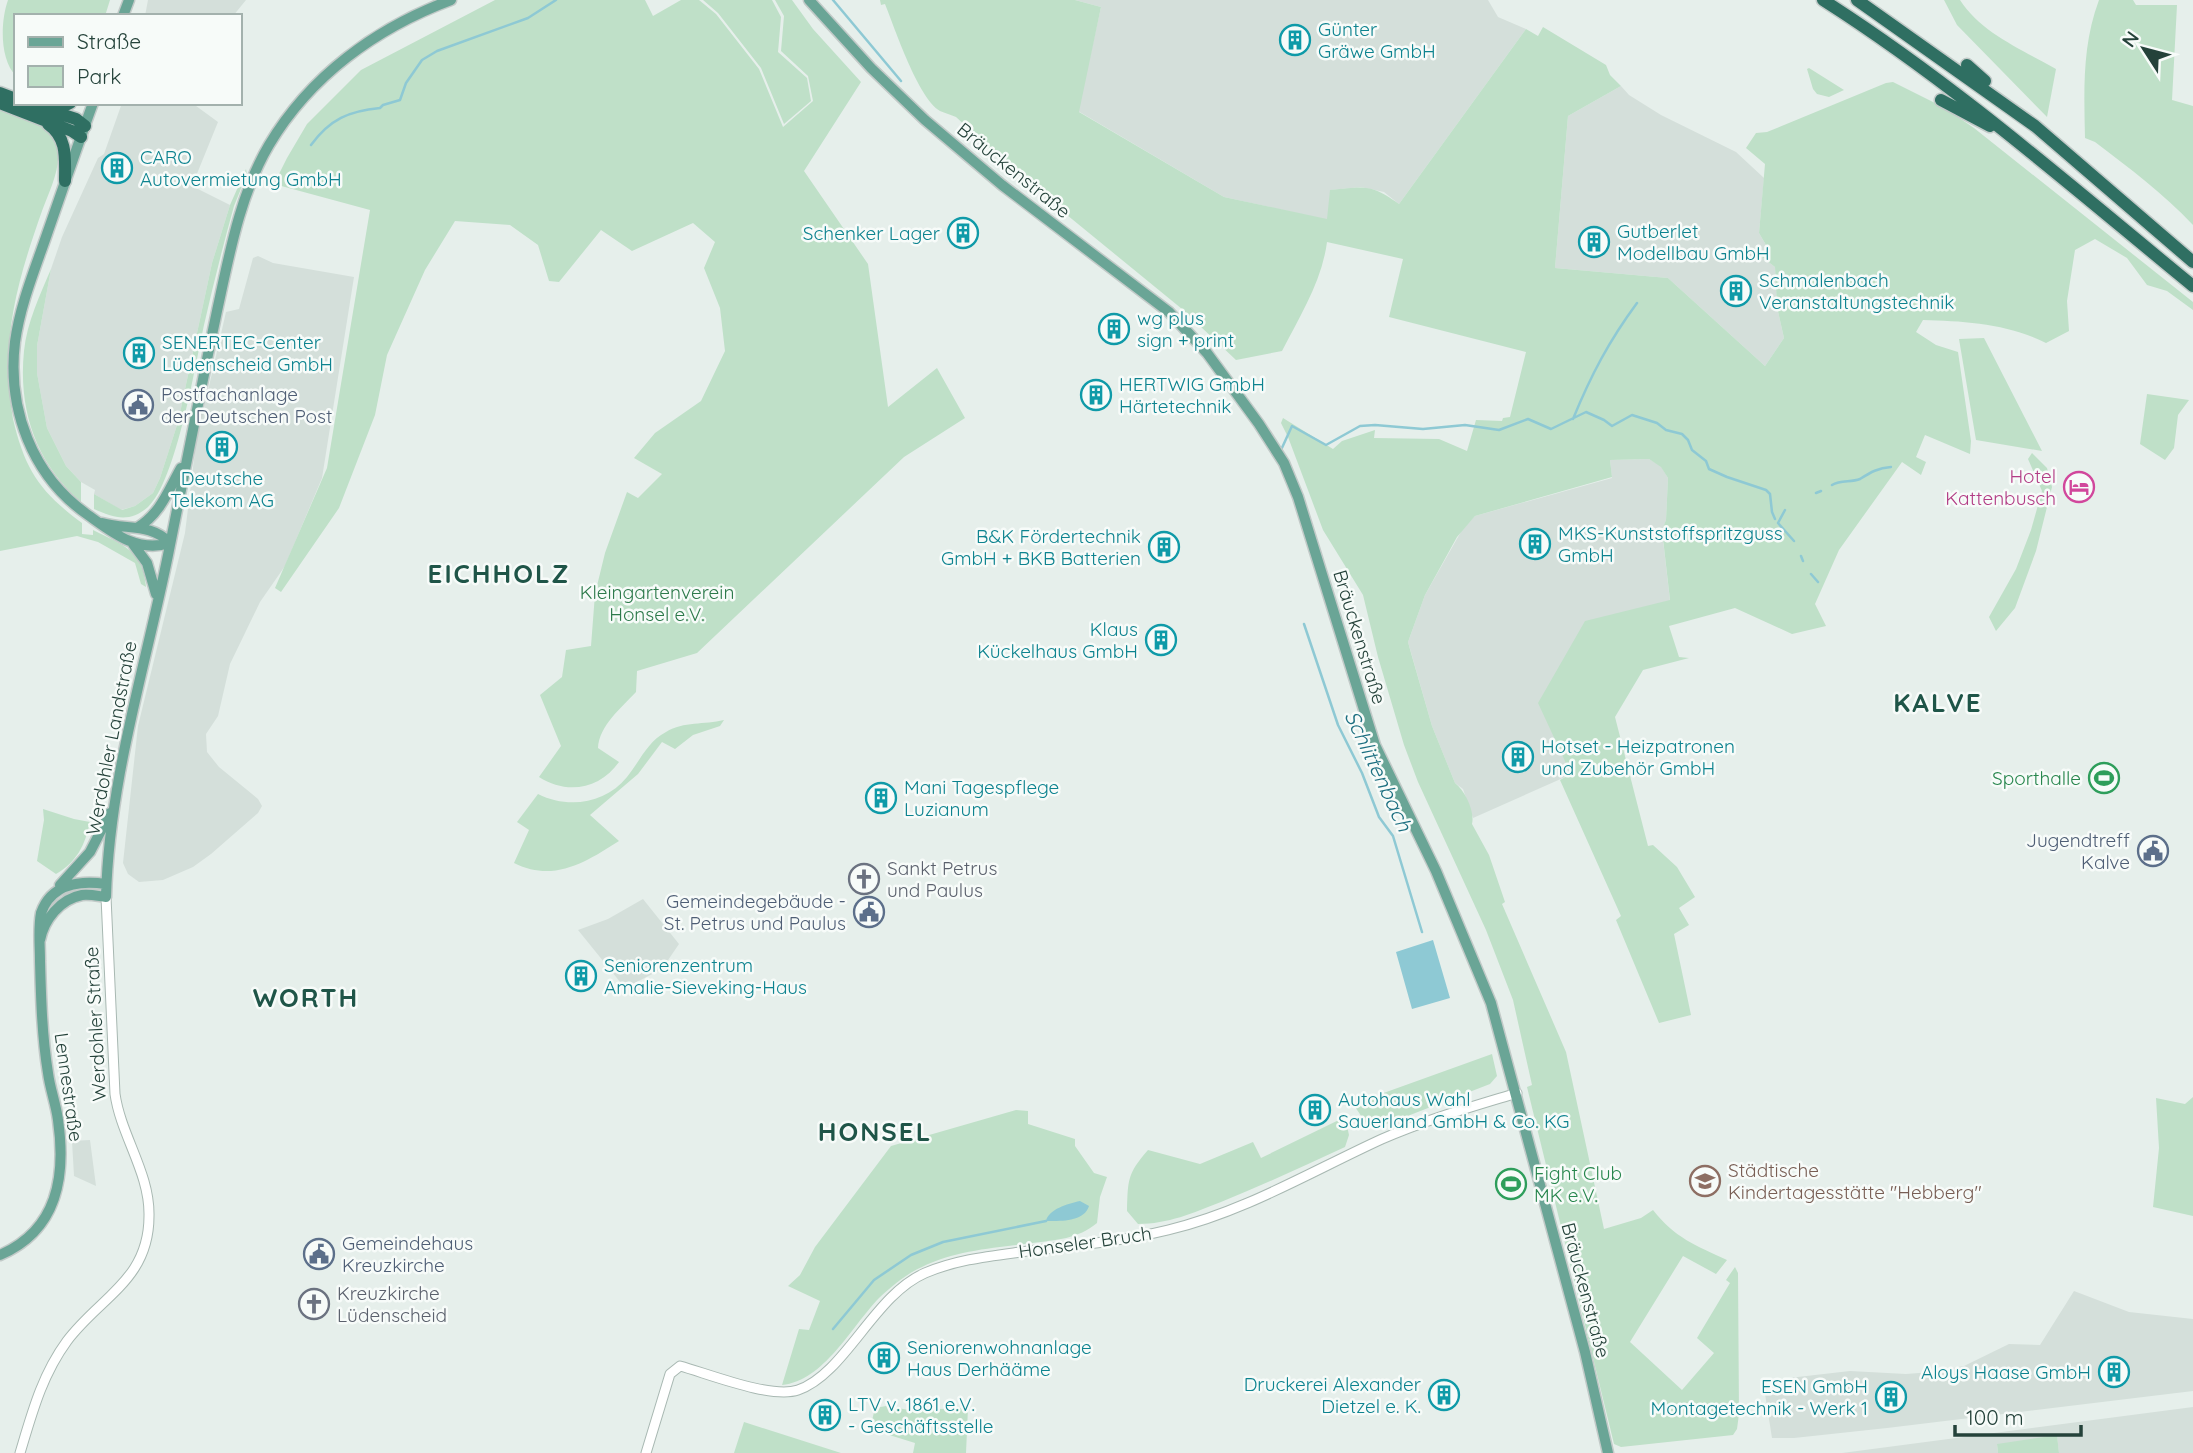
<svg xmlns="http://www.w3.org/2000/svg" width="2193" height="1453" viewBox="0 0 2193 1453" font-family="Quicksand,sans-serif">
	<rect width="100%" height="100%" fill="#e6efeb"/>
	<path fill="#d4dfda" d="M 148,0 L 246,0 L 233,16 L 145,16 Z
		M 1075,0 L 1488,0 L 1498,17 L 1526,29 L 1399,204 L 1384,192 L 1361,187 L 1331,190 L 1328,220 L 1224,197 L 1078,111 L 1101,7 Z
		M 1621,86 L 1629,95 L 1661,115 L 1736,152 L 1764,178 L 1759,233 L 1766,245 L 1762,257 L 1775,267 L 1777,307 L 1784,338 L 1765,366 L 1668,278 L 1555,268 L 1568,116 Z
		M 122,103 L 192,103 L 218,122 L 192,186 L 230,205 L 212,263 L 178,422 L 160,478 L 153,493 L 135,506 L 121,510 L 94,494 L 95,490 L 81,482 L 66,466 L 47,428 L 37,373 L 37,346 L 51,269 L 62,237 L 98,158 L 104,154 Z
		M 258,256 L 273,263 L 354,277 L 322,478 L 285,566 L 260,602 L 230,664 L 218,716 L 206,734 L 207,752 L 219,767 L 258,799 L 262,806 L 258,813 L 211,854 L 193,867 L 163,880 L 139,882 L 128,874 L 123,863 L 138,726 L 185,533 L 196,443 L 226,312 L 239,309 L 253,258 Z
		M 1649,459 L 1661,466 L 1668,478 L 1666,520 L 1662,531 L 1670,601 L 1572,774 L 1473,818 L 1463,789 L 1455,783 L 1432,726 L 1408,642 L 1425,595 L 1462,530 L 1475,516 L 1612,478 L 1610,460 Z
		M 643,899 L 679,944 L 662,969 L 625,988 L 578,930 L 608,919 Z
		M 90,1140 L 96,1186 L 74,1176 L 72,1141 Z
		M 2074,1291 L 2129,1312 L 2193,1319 L 2193,1391 L 1887,1428 L 1794,1438 L 1772,1438 L 1763,1381 L 1850,1371 L 1906,1374 L 1932,1372 L 1964,1366 L 2009,1344 L 2040,1345 Z
		M 2193,1407 L 2193,1453 L 2059,1453 L 2057,1436 L 1997,1445 L 1998,1453 L 1842,1453 Z"/>
	<path fill="#bfe0c8" d="M 8,0 L 110,0 L 105,16 L 16,16 L 16,76 C 0,60 0,23 8,0 Z
		M 495,0 L 645,0 L 653,16 L 681,0 L 699,0 L 716,14 L 759,69 L 783,127 L 813,101 L 808,76 L 781,51 L 784,16 L 775,0 L 792,0 L 813,29 L 861,82 L 804,171 L 868,264 L 888,407 L 937,368 L 965,418 L 904,457 L 697,653 L 637,671 L 636,692 C 621,708 599,726 598,748 L 619,762 C 600,789 567,795 539,777 L 561,746 L 540,695 L 562,677 L 566,650 L 591,646 L 595,594 L 605,553 L 627,492 L 638,498 L 662,474 L 634,458 L 655,433 L 701,401 L 725,351 L 720,308 L 704,268 L 715,242 L 693,223 L 632,251 L 601,230 L 559,282 L 549,281 L 538,245 L 510,225 L 455,221 L 425,270 L 387,355 L 375,415 L 339,508 L 281,592 L 275,588 L 327,468 L 370,210 L 274,184 L 287,158 L 307,124 L 361,70 Z
		M 703,0 L 772,0 L 781,17 L 778,52 L 807,78 L 811,101 L 784,124 L 761,68 L 718,13 Z
		M 880,0 L 1075,0 L 1101,7 L 1079,112 L 1224,197 L 1327,219 L 1330,190 C 1365,187 1369,183 1399,204 L 1526,29 L 1538,36 L 1543,27 L 1606,65 L 1610,75 L 1621,86 L 1568,116 L 1555,268 L 1668,278 L 1765,366 L 1784,338 L 1777,307 L 1775,267 L 1762,257 L 1766,245 L 1759,233 L 1765,164 L 1746,148 L 1756,133 L 1767,132 L 1886,83 L 1893,82 L 1943,107 L 1974,128 L 2193,302 L 2193,310 L 2167,291 L 2147,285 L 2127,258 L 2095,239 L 2075,250 L 2067,301 L 2069,331 L 2046,343 C 2009,324 1964,321 1923,320 L 1916,332 L 1936,345 L 1958,352 L 1971,441 L 1970,454 L 1925,435 L 1916,457 L 1926,462 L 1921,475 L 1902,462 L 1839,550 L 1815,604 L 1826,626 L 1792,634 L 1735,608 L 1669,626 L 1679,657 L 1689,658 L 1643,670 L 1615,717 L 1648,846 L 1653,845 L 1677,867 L 1695,897 L 1679,908 L 1689,925 L 1674,934 L 1691,1015 L 1659,1023 L 1616,920 L 1621,916 L 1560,780 L 1571,774 L 1538,703 L 1585,621 L 1670,600 L 1662,530 L 1666,520 L 1668,478 L 1661,467 L 1649,459 L 1610,460 L 1612,477 L 1475,516 L 1457,537 L 1425,595 L 1408,642 L 1411,653 L 1432,726 L 1455,783 C 1465,791 1475,811 1472,824 L 1489,855 L 1505,902 L 1502,904 L 1566,1052 L 1604,1229 L 1641,1218 L 1653,1210 C 1675,1238 1695,1245 1727,1260 L 1716,1274 L 1683,1256 L 1630,1342 L 1682,1390 L 1714,1353 L 1697,1338 L 1730,1283 L 1726,1280 L 1735,1267 L 1738,1273 L 1739,1414 L 1737,1429 L 1733,1435 L 1621,1447 L 1614,1444 L 1527,1087 L 1532,1085 L 1513,1000 L 1486,930 L 1418,782 L 1404,745 L 1378,657 L 1363,595 L 1323,530 L 1288,437 L 1281,423 L 1283,418 L 1333,449 L 1342,441 L 1375,430 L 1374,438 L 1439,439 L 1467,451 L 1476,420 L 1502,421 L 1503,418 L 1510,417 L 1526,352 L 1389,317 L 1403,259 L 1327,242 C 1322,281 1300,316 1282,351 L 1236,360 L 1182,309 L 1056,206 L 1039,188 L 1035,190 L 956,117 C 951,115 945,113 940,111 C 918,98 895,29 885,4 L 881,5 Z
		M 1944,0 L 1960,0 C 1981,33 2023,50 2056,69 L 2047,117 L 1957,25 Z
		M 2099,0 L 2133,0 L 2136,5 L 2177,5 L 2172,100 L 2193,106 L 2193,225 C 2164,194 2128,167 2095,142 L 2085,138 C 2084,91 2082,45 2099,0 Z
		M 1809,68 L 1844,90 L 1829,97 L 1817,94 L 1813,89 L 1807,69 Z
		M 0,107 C 19,115 44,120 54,139 C 66,160 49,191 42,211 C 16,285 0,341 13,419 C 25,470 40,492 82,523 L 82,534 L 93,535 L 93,530 C 123,545 143,550 146,587 L 141,584 L 135,563 L 98,542 L 77,536 L 0,551 Z
		M 246,169 L 247,174 L 234,206 C 223,246 213,285 204,325 C 195,366 176,481 148,507 C 130,523 114,518 94,509 L 94,494 L 122,510 L 135,506 L 153,493 L 160,478 L 178,422 L 212,263 L 230,205 Z
		M 51,269 L 37,346 L 37,373 L 47,428 L 66,466 L 81,482 L 81,502 C 36,463 18,410 24,351 C 27,322 40,295 51,269 Z
		M 1984,338 L 2042,451 L 1976,440 L 1959,339 Z
		M 2147,394 L 2189,400 L 2178,415 L 2174,448 L 2165,460 L 2140,444 Z
		M 2032,453 L 2047,468 L 2052,487 L 2036,551 L 2015,608 L 1996,631 L 1989,617 L 2016,569 L 2031,530 L 2042,491 L 2028,459 Z
		M 724,720 L 720,726 L 693,735 L 675,749 L 662,742 L 638,774 L 590,815 L 619,841 C 586,862 554,883 514,863 L 529,830 L 517,822 L 538,794 C 568,809 605,804 627,777 C 640,761 647,742 666,732 C 684,721 704,725 724,720 Z
		M 43,809 L 74,819 L 90,822 C 85,845 77,862 56,874 L 37,861 L 44,820 Z
		M 1492,1054 L 1497,1076 L 1490,1084 L 1374,1129 L 1366,1123 L 1353,1104 Z
		M 2193,1097 L 2193,1216 L 2153,1207 L 2159,1148 L 2156,1098 L 2185,1104 Z
		M 1016,1110 L 1028,1111 L 1028,1124 L 1075,1139 L 1075,1146 L 1094,1173 L 1107,1177 L 1100,1197 L 1097,1223 C 1078,1239 1056,1240 1032,1243 C 996,1248 956,1250 922,1267 C 906,1274 892,1286 879,1298 C 851,1327 824,1381 782,1385 L 799,1329 L 809,1330 L 820,1301 L 788,1286 L 800,1275 L 815,1247 L 891,1146 Z
		M 1345,1117 L 1349,1135 L 1345,1147 C 1304,1166 1263,1185 1221,1202 C 1193,1213 1168,1224 1138,1224 L 1127,1211 C 1128,1180 1127,1174 1148,1150 L 1200,1164 L 1253,1142 L 1261,1158 Z
		M 886,1406 L 909,1410 L 968,1408 L 966,1453 L 913,1453 L 915,1443 L 870,1429 L 875,1408 Z
		M 744,1422 L 841,1453 L 734,1453 Z
		M 2057,1435 L 2059,1453 L 1998,1453 L 1997,1444 Z"/>
	<path fill="#8ec9d4" d="M 1433,940 L 1450,998 L 1412,1009 L 1396,952 Z
		M 1080,1201 L 1089,1206 C 1084,1222 1061,1221 1046,1221 C 1049,1209 1067,1204 1080,1201 Z"/>
	<g fill="none" stroke-linecap="round" stroke-linejoin="round">
		<path stroke="#8ec9d4" stroke-width="2.5" d="M 833,0 L 901,81
			M 311,145 C 330,119 349,111 380,108 L 383,105 L 400,100 L 406,83 L 422,60 L 437,51 L 528,18 L 556,0
			M 1573,419 C 1591,375 1609,341 1637,303
			M 1281,450 L 1292,426 L 1326,445 L 1360,426 L 1375,425 L 1423,429 L 1465,425 L 1499,430 L 1528,419 L 1551,429 L 1586,412 L 1604,420 L 1612,426 L 1632,415 L 1657,423 L 1666,430 L 1682,434 L 1688,440 L 1692,450 L 1706,461 L 1709,469 L 1727,477 L 1766,490 L 1770,494 L 1772,512 L 1775,519
			M 1832,485 C 1841,479 1851,483 1860,479 C 1871,472 1878,468 1891,467
			M 1816,493 L 1821,491
			M 1785,510 L 1778,523 L 1794,541
			M 1801,556 L 1803,561
			M 1811,574 L 1818,582
			M 1304,624 L 1338,725 L 1362,773 L 1379,817 L 1393,836 L 1422,932
			M 833,1329 L 874,1280 L 911,1255 L 943,1242 L 1046,1221"/>
		<g stroke="#a8b8b2" stroke-width="11">
			<path id="minor" d="M 20,1453 C 32,1413 42,1375 67,1341 C 100,1297 149,1280 149,1216 C 150,1173 121,1136 115,1094 L 106,897
				M 646,1453 L 670,1374 L 680,1366 C 709,1374 771,1399 798,1390 C 845,1374 874,1295 925,1273 C 958,1259 992,1256 1028,1251 C 1074,1246 1123,1241 1168,1230 C 1244,1212 1312,1171 1382,1139 C 1425,1120 1471,1107 1517,1093"/>
		</g>
		<g stroke="#c2cac8" stroke-width="13">
			<path id="major" d="M 809,0 L 871,68 L 925,120 L 1002,185 L 1169,312 L 1207,353 L 1259,424 L 1284,463 L 1298,497 L 1375,745 L 1436,871 L 1491,1003 L 1585,1352 L 1608,1453
				M 123,16 L 129,0
				M 93,103 C 77,147 62,191 47,234 C 35,269 20,305 15,342 C 7,409 32,476 88,515 C 113,533 137,553 170,543
				M 102,523 C 127,530 151,523 170,543
				M 137,528 C 161,513 168,491 181,468
				M 133,544 L 147,563 L 156,594
				M 60,885 L 90,852 L 110,813
				M 40,940 C 44,920 60,899 82,895 C 90,894 98,896 106,897 C 109,780 145,669 168,555 C 184,473 200,392 217,311 C 229,256 240,194 269,145 C 310,76 376,28 451,0
				M 0,1255 C 58,1230 66,1176 58,1120 C 56,1104 50,1089 48,1073 C 42,1036 41,999 40,961 C 40,945 38,929 41,913 C 51,884 79,880 106,884"/>
		</g>
		<g stroke="#c2cac8" stroke-width="15">
			<path id="highway" d="M 1823,0 C 1955,84 2072,187 2193,286
				M 1857,0 L 2035,126 L 2193,262
				M 1967,65 L 1985,81
				M 0,93 L 16,99
				M 1941,100 L 1990,126
				M 0,103 L 72,131 L 81,137
				M 26,103 L 76,119 L 85,126
				M 52,112 L 70,103
				M 48,124 C 68,138 65,159 65,181"/>
		</g>
		<use href="#minor" stroke="#fff" stroke-width="9"/>
		<use href="#major" stroke="#6aa596" stroke-width="10"/>
		<use href="#highway" stroke="#2f6f62" stroke-width="12"/>
	</g>
	<defs>
		<g id="building-ring" transform="scale(1.575)"><circle r="9.5" fill="#f7fbf9" stroke="#0f9aa8" stroke-width="1.5"/><path d="M-4-6H4V6H1V3H-1V6H-4ZM-2.5-4.3h1.7v1.8h-1.7ZM.8-4.3h1.7v1.8H.8ZM-2.5-1h1.7V.8h-1.7ZM.8-1h1.7V.8H.8Z" fill="#0f9aa8"/></g>
		<g id="civic-ring" transform="scale(1.575)"><circle r="9.5" fill="#f7fbf9" stroke="#5c6f8a" stroke-width="1.5"/><path d="M-.6-6.5H3V-4.5H.6V-3L4-1V1h2V6H-6V1h2V-1L-.6-3ZM-1.2 2.5V6h2.4V2.5Z" fill="#5c6f8a"/></g>
		<g id="hotel-ring" transform="scale(1.575)"><circle r="9.5" fill="#f7fbf9" stroke="#d1479c" stroke-width="1.5"/><path d="M-6-4.5h1.5V1H6V5H4.5V3h-9V5H-6ZM-4 0a1.8 1.8 0 1 1 3.6 0ZM.5 0V-2.5h3Q6-2.5 6 0Z" fill="#d1479c"/></g>
		<g id="stadium-ring" transform="scale(1.575)"><circle r="9.5" fill="#f7fbf9" stroke="#2e9e5b" stroke-width="1.5"/><path d="M0-5a6.5 5 0 1 0 0 10a6.5 5 0 1 0 0-10ZM-3.5-1.8h7v3.6h-7Z" fill="#2e9e5b"/></g>
		<g id="church-ring" transform="scale(1.575)"><circle r="9.5" fill="#f7fbf9" stroke="#6b7280" stroke-width="1.5"/><path d="M-1.2-6h2.4v3.5h3.3v2.4h-3.3V6h-2.4V-.1h-3.3v-2.4h3.3Z" fill="#6b7280"/></g>
		<g id="school-ring" transform="scale(1.575)"><circle r="9.5" fill="#f7fbf9" stroke="#8d6e63" stroke-width="1.5"/><path d="M0-5L7-2L0 1L-7-2ZM-4 1L0 2.5L4 1V4Q0 6-4 4Z" fill="#8d6e63"/></g>
	</defs>
	<g fill-rule="evenodd">
		<use href="#building-ring" x="1295" y="40"/>
		<use href="#building-ring" x="117" y="168"/>
		<use href="#building-ring" x="963" y="233"/>
		<use href="#building-ring" x="1594" y="242"/>
		<use href="#building-ring" x="1736" y="291"/>
		<use href="#building-ring" x="1114" y="329"/>
		<use href="#building-ring" x="139" y="353"/>
		<use href="#building-ring" x="1096" y="395"/>
		<use href="#civic-ring" x="138" y="405"/>
		<use href="#building-ring" x="222" y="447"/>
		<use href="#hotel-ring" x="2079" y="487"/>
		<use href="#building-ring" x="1535" y="544"/>
		<use href="#building-ring" x="1164" y="547"/>
		<use href="#building-ring" x="1161" y="640"/>
		<use href="#building-ring" x="1518" y="757"/>
		<use href="#stadium-ring" x="2104" y="778"/>
		<use href="#building-ring" x="881" y="798"/>
		<use href="#civic-ring" x="2153" y="851"/>
		<use href="#church-ring" x="864" y="879"/>
		<use href="#civic-ring" x="869" y="912"/>
		<use href="#building-ring" x="581" y="976"/>
		<use href="#building-ring" x="1315" y="1110"/>
		<use href="#school-ring" x="1705" y="1181"/>
		<use href="#stadium-ring" x="1511" y="1184"/>
		<use href="#civic-ring" x="319" y="1254"/>
		<use href="#church-ring" x="314" y="1304"/>
		<use href="#building-ring" x="884" y="1358"/>
		<use href="#building-ring" x="2114" y="1372"/>
		<use href="#building-ring" x="1444" y="1395"/>
		<use href="#building-ring" x="1891" y="1397"/>
		<use href="#building-ring" x="825" y="1415"/>
	</g>
	<g text-anchor="middle" stroke-width="5" stroke-linejoin="round" paint-order="stroke">
		<g font-size="19" fill="#0d838f" stroke="#f7fbf9" text-anchor="start">
			<text x="1318" y="36">Günter<tspan x="1318" dy="22">Gräwe GmbH</tspan></text>
			<text x="140" y="164">CARO<tspan x="140" dy="22">Autovermietung GmbH</tspan></text>
			<text x="1617" y="238">Gutberlet<tspan x="1617" dy="22">Modellbau GmbH</tspan></text>
			<text x="940" y="240" text-anchor="end">Schenker Lager</text>
			<text x="1759" y="287">Schmalenbach<tspan x="1759" dy="22">Veranstaltungstechnik</tspan></text>
			<text x="1137" y="325">wg plus<tspan x="1137" dy="22">sign + print</tspan></text>
			<text x="162" y="349">SENERTEC-Center<tspan x="162" dy="22">Lüdenscheid GmbH</tspan></text>
			<text x="1119" y="391">HERTWIG GmbH<tspan x="1119" dy="22">Härtetechnik</tspan></text>
			<text x="222" y="485" text-anchor="middle">Deutsche<tspan x="222" dy="22">Telekom AG</tspan></text>
			<text x="1558" y="540">MKS-Kunststoffspritzguss<tspan x="1558" dy="22">GmbH</tspan></text>
			<text x="1141" y="543" text-anchor="end">B&amp;K Fördertechnik<tspan x="1141" dy="22">GmbH + BKB Batterien</tspan></text>
			<text x="1138" y="636" text-anchor="end">Klaus<tspan x="1138" dy="22">Kückelhaus GmbH</tspan></text>
			<text x="1541" y="753">Hotset - Heizpatronen<tspan x="1541" dy="22">und Zubehör GmbH</tspan></text>
			<text x="904" y="794">Mani Tagespflege<tspan x="904" dy="22">Luzianum</tspan></text>
			<text x="604" y="972">Seniorenzentrum<tspan x="604" dy="22">Amalie-Sieveking-Haus</tspan></text>
			<text x="1338" y="1106">Autohaus Wahl<tspan x="1338" dy="22">Sauerland GmbH &amp; Co. KG</tspan></text>
			<text x="907" y="1354">Seniorenwohnanlage<tspan x="907" dy="22">Haus Derhääme</tspan></text>
			<text x="2091" y="1379" text-anchor="end">Aloys Haase GmbH</text>
			<text x="1421" y="1391" text-anchor="end">Druckerei Alexander<tspan x="1421" dy="22">Dietzel e. K.</tspan></text>
			<text x="1868" y="1393" text-anchor="end">ESEN GmbH<tspan x="1868" dy="22">Montagetechnik - Werk 1</tspan></text>
			<text x="848" y="1411">LTV v. 1861 e.V.<tspan x="848" dy="22">- Geschäftsstelle</tspan></text>
		</g>
		<g font-size="19" fill="#24423a" stroke="#f7fbf9">
			<text transform="translate(1014 170) rotate(39)" y="7">Bräuckenstraße</text>
			<text transform="translate(1360 637) rotate(73)" y="7">Bräuckenstraße</text>
			<text transform="translate(111 738) rotate(-79)" y="7">Werdohler Landstraße</text>
			<text transform="translate(95 1024) rotate(-93)" y="7">Werdohler Straße</text>
			<text transform="translate(69 1087) rotate(82)" y="7">Lennestraße</text>
			<text transform="translate(1085 1242) rotate(-8)" y="7">Honseler Bruch</text>
			<text transform="translate(1586 1290) rotate(75)" y="7">Bräuckenstraße</text>
		</g>
		<g font-size="19" fill="#4e5e75" stroke="#f7fbf9" text-anchor="start">
			<text x="161" y="401">Postfachanlage<tspan x="161" dy="22">der Deutschen Post</tspan></text>
			<text x="2130" y="847" text-anchor="end">Jugendtreff<tspan x="2130" dy="22">Kalve</tspan></text>
			<text x="846" y="908" text-anchor="end">Gemeindegebäude -<tspan x="846" dy="22">St. Petrus und Paulus</tspan></text>
			<text x="342" y="1250">Gemeindehaus<tspan x="342" dy="22">Kreuzkirche</tspan></text>
		</g>
		<g font-size="19" fill="#b23c85" stroke="#f7fbf9" text-anchor="end">
			<text x="2056" y="483">Hotel<tspan x="2056" dy="22">Kattenbusch</tspan></text>
		</g>
		<g font-size="19" fill="#2d7a4b" stroke="#f7fbf9">
			<text x="657" y="599">Kleingartenverein<tspan x="657" dy="22">Honsel e.V.</tspan></text>
		</g>
		<g font-size="19" fill="#27864d" stroke="#f7fbf9" text-anchor="end">
			<text x="2081" y="785">Sporthalle</text>
			<text x="1534" y="1180" text-anchor="start">Fight Club<tspan x="1534" dy="22">MK e.V.</tspan></text>
		</g>
		<g font-size="19" fill="#5b616d" stroke="#f7fbf9" text-anchor="start">
			<text x="887" y="875">Sankt Petrus<tspan x="887" dy="22">und Paulus</tspan></text>
			<text x="337" y="1300">Kreuzkirche<tspan x="337" dy="22">Lüdenscheid</tspan></text>
		</g>
		<g font-size="19" fill="#785e54" stroke="#f7fbf9" text-anchor="start">
			<text x="1728" y="1177">Städtische<tspan x="1728" dy="22">Kindertagesstätte "Hebberg"</tspan></text>
		</g>
		<g font-size="21" font-style="italic" fill="#1c6f80" stroke="#f7fbf9">
			<text transform="translate(1378 771) rotate(65)" y="7">Schlittenbach</text>
		</g>
		<g font-size="26" font-weight="bold" letter-spacing="2" fill="#1f5548" stroke="#f7fbf9">
			<text x="499" y="583">EICHHOLZ</text>
			<text x="1938" y="712">KALVE</text>
			<text x="306" y="1007">WORTH</text>
			<text x="875" y="1141">HONSEL</text>
		</g>
	</g>
	<rect x="14" y="14" width="228" height="91" fill="#f7fbf9" stroke="#a3b1ad" stroke-width="2"/>
	<rect x="28" y="37" width="35" height="10" fill="#6aa596" stroke="#a3b1ad" stroke-width="2"/>
	<text x="77" y="49" font-size="21" fill="#24423a">Straße</text>
	<rect x="28" y="66" width="35" height="21" fill="#bfe0c8" stroke="#a3b1ad" stroke-width="2"/>
	<text x="77" y="84" font-size="21" fill="#24423a">Park</text>
	<g transform="translate(2144 49) rotate(306)" stroke="#f7fbf9" stroke-width="5" paint-order="stroke">
	<path d="M0-5L12 26L0 18L-12 26Z" fill="#24423a"/>
	<text y="-10" font-size="19" font-weight="bold" text-anchor="middle" fill="#24423a">N</text>
	</g>
	<path d="M1955 1425v10h126v-10" fill="none" stroke="#24423a" stroke-width="3.5"/>
	<text x="1966" y="1425" font-size="21" fill="#24423a" stroke="#f7fbf9" stroke-width="5" paint-order="stroke">100 m</text>
</svg>
